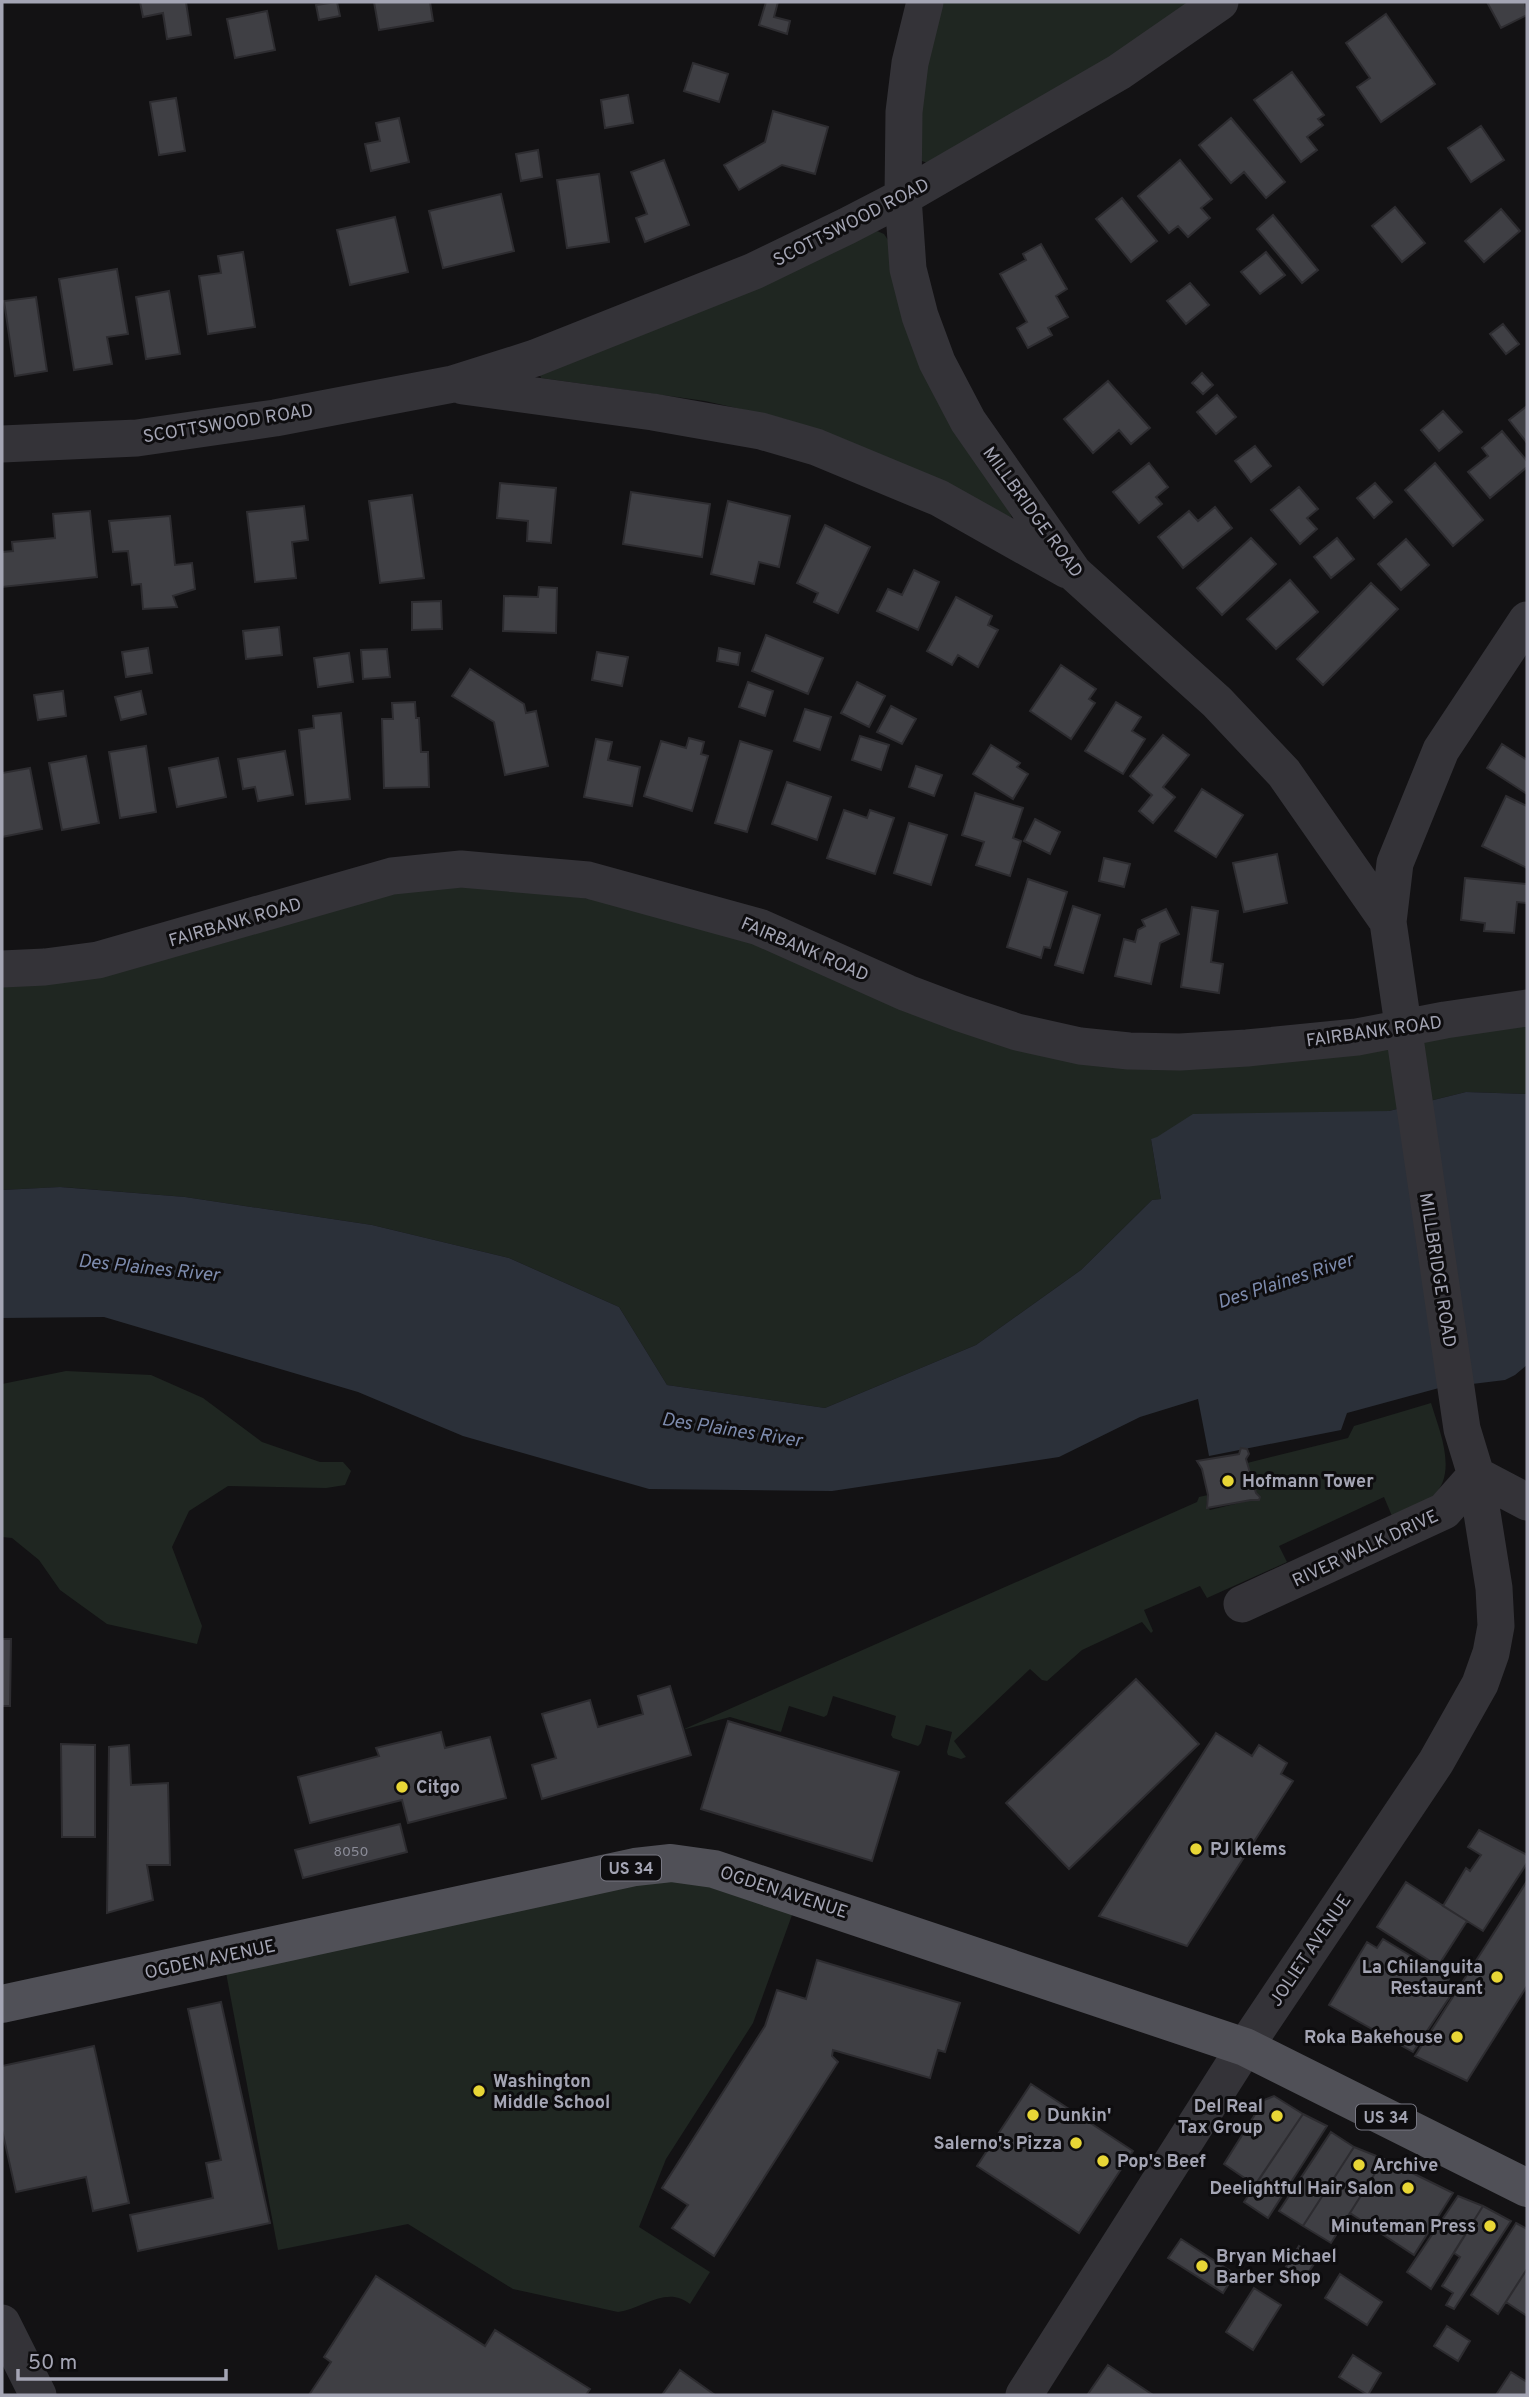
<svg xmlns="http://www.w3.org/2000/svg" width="1529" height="2397" viewBox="0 0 1529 2397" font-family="Overpass,sans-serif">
	<rect width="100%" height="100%" fill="#131214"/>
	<path fill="#1f2621" d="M 940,2 L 1197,2 L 1120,55 L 930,164 L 922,161 L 921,66 Z
		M 877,231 L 884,234 L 888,240 L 1012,518 L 846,440 L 785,419 L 705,401 L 541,378 L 540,375 Z
		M 492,886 L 614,902 L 714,928 L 1066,1058 L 1161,1070 L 1305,1059 L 1527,1024 L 1527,1094 L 1466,1092 L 1389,1111 L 1151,1139 L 1161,1199 L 1152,1200 L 1081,1270 L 976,1345 L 825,1408 L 667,1385 L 619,1307 L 509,1258 L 372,1225 L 185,1197 L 61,1187 L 2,1190 L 2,981 L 403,892 L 441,888 Z
		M 66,1371 L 151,1375 L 203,1398 L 262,1442 L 320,1462 L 343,1462 L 351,1471 L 345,1485 L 326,1488 L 228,1486 L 189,1511 L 172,1547 L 202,1626 L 197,1644 L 107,1624 L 60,1590 L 39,1560 L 12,1538 L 2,1537 L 2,1384 Z
		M 1431,1403 C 1439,1430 1459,1474 1432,1497 C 1422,1505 1404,1510 1392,1516 L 1384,1497 L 1279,1546 L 1287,1562 L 1207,1598 L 1200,1586 L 1144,1610 L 1153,1631 L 1151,1633 L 1142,1622 L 1082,1650 L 1047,1681 L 1042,1680 L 1030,1669 L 954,1741 L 966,1757 L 961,1759 L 948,1755 L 947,1752 L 952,1732 L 926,1725 L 921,1743 L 918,1746 L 893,1738 L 891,1735 L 896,1716 L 833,1696 L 827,1715 L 824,1717 L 789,1706 L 781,1732 L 730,1717 L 682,1730 L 1197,1502 L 1199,1497 L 1208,1495 L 1206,1506 L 1210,1510 L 1251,1500 L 1259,1500 L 1260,1497 L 1256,1493 L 1247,1463 L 1348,1438 L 1354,1426 Z
		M 640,1872 L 796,1904 L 753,2023 L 666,2159 L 639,2227 L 710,2272 L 690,2304 C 667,2285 642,2309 618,2312 L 513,2289 L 408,2224 L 278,2250 L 224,1962 Z"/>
	<path fill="#2b3039" d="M 1466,1092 L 1527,1094 L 1527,1365 L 1515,1375 L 1505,1380 L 1439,1388 L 1347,1413 L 1341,1430 L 1209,1456 L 1198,1399 L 1140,1417 L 1059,1457 L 832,1491 L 649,1489 L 463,1436 L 358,1392 L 104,1317 L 2,1318 L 2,1190 L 60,1187 L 185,1197 L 372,1225 L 509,1258 L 619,1307 L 667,1385 L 825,1408 L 976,1345 L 1081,1270 L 1152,1200 L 1161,1199 L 1151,1139 L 1157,1137 L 1193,1114 L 1389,1111 Z"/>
	<path fill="#3f3f44" stroke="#2d2c30" stroke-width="2" d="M 140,2 L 186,2 L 191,35 L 167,39 L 163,13 L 143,17 Z
		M 337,2 L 340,16 L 319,20 L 316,5 Z
		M 374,2 L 430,2 L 433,21 L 379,30 Z
		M 766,2 L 778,2 L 774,17 L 790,21 L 787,34 L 759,25 Z
		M 1487,2 L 1525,2 L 1527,15 L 1501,28 Z
		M 267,11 L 275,50 L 235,58 L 227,19 Z
		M 1386,14 L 1435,84 L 1381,122 L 1357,87 L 1370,78 L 1346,43 Z
		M 693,63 L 728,74 L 719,102 L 684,91 Z
		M 1292,72 L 1324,115 L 1318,119 L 1323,125 L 1307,137 L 1317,150 L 1301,162 L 1254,100 Z
		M 628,95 L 633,123 L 605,128 L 601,100 Z
		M 176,98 L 185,151 L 159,155 L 150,102 Z
		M 773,111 L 828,127 L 815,174 L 782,165 L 739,190 L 724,165 L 765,142 Z
		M 399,118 L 409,162 L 371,171 L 365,144 L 380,141 L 376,123 Z
		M 1231,118 L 1285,182 L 1266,198 L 1244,172 L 1231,183 L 1199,145 Z
		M 1481,126 L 1504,160 L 1471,182 L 1448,148 Z
		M 538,150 L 542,177 L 521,181 L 516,154 Z
		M 664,160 L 689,225 L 645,242 L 636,218 L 647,214 L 631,172 Z
		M 1180,160 L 1212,199 L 1201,208 L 1210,218 L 1188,237 L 1178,226 L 1169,233 L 1138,196 Z
		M 599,174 L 609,242 L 567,248 L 557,180 Z
		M 501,194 L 514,251 L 443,268 L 429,211 Z
		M 1122,198 L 1157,241 L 1131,262 L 1096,219 Z
		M 1395,207 L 1425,243 L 1402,262 L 1372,226 Z
		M 1501,209 L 1520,231 L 1484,262 L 1465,241 Z
		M 1273,215 L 1318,270 L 1302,283 L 1257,229 Z
		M 395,217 L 408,272 L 350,285 L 337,230 Z
		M 1041,244 L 1067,289 L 1056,296 L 1068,317 L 1048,328 L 1052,335 L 1028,348 L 1017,328 L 1027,322 L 1000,274 L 1026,260 L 1023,254 Z
		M 243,252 L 255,327 L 208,334 L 199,276 L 221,273 L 218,256 Z
		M 1266,252 L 1285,275 L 1260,294 L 1241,272 Z
		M 117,269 L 128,334 L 107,337 L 112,364 L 74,370 L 59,279 Z
		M 1190,283 L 1209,305 L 1186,324 L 1167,301 Z
		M 169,291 L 180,354 L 146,359 L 136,297 Z
		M 36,297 L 47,371 L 15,376 L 4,301 Z
		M 1503,324 L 1519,344 L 1506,354 L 1490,334 Z
		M 1202,373 L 1213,385 L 1203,394 L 1192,383 Z
		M 1108,381 L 1150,428 L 1131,444 L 1119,430 L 1093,453 L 1064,419 Z
		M 1217,395 L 1236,417 L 1216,434 L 1197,412 Z
		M 1527,406 L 1527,443 L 1509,420 Z
		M 1443,411 L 1462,432 L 1439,451 L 1421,430 Z
		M 1502,431 L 1527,461 L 1527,467 L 1490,498 L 1468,472 L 1488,456 L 1482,448 Z
		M 1255,446 L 1271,466 L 1251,482 L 1235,461 Z
		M 1149,463 L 1168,487 L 1156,497 L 1162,504 L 1139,523 L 1113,492 Z
		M 1435,463 L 1483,520 L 1453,546 L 1405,490 Z
		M 500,483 L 556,488 L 551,543 L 527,541 L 528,521 L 497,518 Z
		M 1375,483 L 1392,502 L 1374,518 L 1357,498 Z
		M 1299,487 L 1318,509 L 1307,518 L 1317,529 L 1300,544 L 1271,510 Z
		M 631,492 L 710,504 L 702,557 L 623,544 Z
		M 412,495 L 424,578 L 380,583 L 369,501 Z
		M 728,501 L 790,516 L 779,567 L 759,562 L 754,584 L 711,574 Z
		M 304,506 L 308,540 L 292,542 L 296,578 L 255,582 L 247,512 Z
		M 1215,507 L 1232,528 L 1183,568 L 1158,537 L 1189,511 L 1198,521 Z
		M 90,511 L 97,577 L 2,587 L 2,552 L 13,551 L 12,542 L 55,538 L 53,514 Z
		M 170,516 L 175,565 L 192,563 L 195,589 L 173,596 L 177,607 L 143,609 L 141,584 L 132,585 L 128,551 L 113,552 L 109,521 Z
		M 825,525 L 870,547 L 838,613 L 814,602 L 818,593 L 797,583 Z
		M 1251,538 L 1276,564 L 1222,615 L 1197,588 Z
		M 1337,538 L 1354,559 L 1331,578 L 1314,557 Z
		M 1406,539 L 1429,565 L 1401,590 L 1378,564 Z
		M 914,570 L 939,582 L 918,630 L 877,611 L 888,589 L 902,595 Z
		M 1290,580 L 1318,612 L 1276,649 L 1247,619 Z
		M 1371,583 L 1398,609 L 1323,685 L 1297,659 Z
		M 539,587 L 557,588 L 556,633 L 503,631 L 504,596 L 538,597 Z
		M 956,597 L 992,616 L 988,625 L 998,630 L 978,667 L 958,655 L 952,665 L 927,651 Z
		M 441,601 L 442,629 L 412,630 L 412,602 Z
		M 279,627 L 282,655 L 246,659 L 243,631 Z
		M 766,635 L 823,658 L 808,694 L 752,671 Z
		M 148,648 L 152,673 L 126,677 L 122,652 Z
		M 719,648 L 740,653 L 738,665 L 717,661 Z
		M 387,649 L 390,677 L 363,679 L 361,650 Z
		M 597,652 L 628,657 L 622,686 L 592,680 Z
		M 349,653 L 353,682 L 318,687 L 314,658 Z
		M 1061,665 L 1096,689 L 1089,699 L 1095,703 L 1071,739 L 1030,711 Z
		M 470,669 L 524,704 L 526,713 L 536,711 L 548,766 L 505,775 L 494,722 L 452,696 Z
		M 748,682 L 773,691 L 765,716 L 739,707 Z
		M 857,682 L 885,696 L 869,727 L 841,713 Z
		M 63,691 L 66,716 L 38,720 L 34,695 Z
		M 141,691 L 146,714 L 121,720 L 115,697 Z
		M 415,702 L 416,718 L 419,718 L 421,752 L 428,752 L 429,787 L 384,788 L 382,719 L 393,719 L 392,703 Z
		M 1116,702 L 1141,717 L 1132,731 L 1145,739 L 1123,774 L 1085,751 Z
		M 891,706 L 916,719 L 902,744 L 877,732 Z
		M 805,709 L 831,717 L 820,750 L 794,741 Z
		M 341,713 L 350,799 L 306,804 L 299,730 L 314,728 L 313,716 Z
		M 1163,735 L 1189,755 L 1163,787 L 1175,797 L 1153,823 L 1139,811 L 1152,795 L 1130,776 Z
		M 860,736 L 889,745 L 881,770 L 852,760 Z
		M 689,738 L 704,742 L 701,754 L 708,756 L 692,811 L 644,796 L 661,741 L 686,748 Z
		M 596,739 L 612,742 L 608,760 L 640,767 L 632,806 L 584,797 Z
		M 740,741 L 772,751 L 747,832 L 715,823 Z
		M 1502,744 L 1527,760 L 1527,794 L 1487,768 Z
		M 991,745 L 1020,763 L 1017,767 L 1028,774 L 1013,799 L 973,774 Z
		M 146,746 L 156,812 L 120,818 L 109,752 Z
		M 285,751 L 293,795 L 258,801 L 255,787 L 243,789 L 238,759 Z
		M 86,756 L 99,823 L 62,830 L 49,763 Z
		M 218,758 L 226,797 L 177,807 L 169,768 Z
		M 916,766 L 942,775 L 934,796 L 909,787 Z
		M 30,768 L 42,829 L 2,837 L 2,773 Z
		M 787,782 L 831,797 L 817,840 L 772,824 Z
		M 1202,789 L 1243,815 L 1216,857 L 1175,831 Z
		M 975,793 L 1023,808 L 1013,838 L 1021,841 L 1010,876 L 976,865 L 984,842 L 962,835 Z
		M 1506,796 L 1527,806 L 1527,868 L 1482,846 Z
		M 844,810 L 867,818 L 870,810 L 894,818 L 875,874 L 827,858 Z
		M 1035,819 L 1060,832 L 1050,854 L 1024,841 Z
		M 909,823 L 947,835 L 931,885 L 894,873 Z
		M 1277,854 L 1287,903 L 1244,912 L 1233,863 Z
		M 1104,858 L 1130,864 L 1124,887 L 1099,881 Z
		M 1465,878 L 1527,884 L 1527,903 L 1517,902 L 1514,933 L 1484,931 L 1485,923 L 1461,920 Z
		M 1028,879 L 1067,892 L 1050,948 L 1044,947 L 1041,958 L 1007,947 Z
		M 1073,906 L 1100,915 L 1083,973 L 1055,965 Z
		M 1192,907 L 1218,911 L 1211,962 L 1223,964 L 1219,993 L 1181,987 Z
		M 1166,909 L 1179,934 L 1160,943 L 1151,984 L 1115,976 L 1124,939 L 1135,942 L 1138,930 L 1145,926 L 1142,920 Z
		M 1241,1448 L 1247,1449 L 1249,1454 L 1246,1459 L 1256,1493 L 1260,1497 L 1259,1500 L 1251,1500 L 1207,1508 L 1208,1495 L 1202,1469 L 1197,1461 L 1239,1454 Z
		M 2,1639 L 11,1639 L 10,1706 L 2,1706 Z
		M 1136,1679 L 1199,1744 L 1069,1869 L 1006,1803 Z
		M 670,1686 L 691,1755 L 542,1799 L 532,1765 L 556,1758 L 542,1714 L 590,1700 L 598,1727 L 643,1714 L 638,1696 Z
		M 728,1721 L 899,1772 L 872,1861 L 701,1809 Z
		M 441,1732 L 445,1748 L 490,1737 L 506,1798 L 408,1823 L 402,1800 L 310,1823 L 298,1777 L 379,1756 L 376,1748 Z
		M 1216,1733 L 1252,1756 L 1259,1745 L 1287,1763 L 1281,1774 L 1293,1781 L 1187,1946 L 1099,1916 Z
		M 61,1744 L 95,1745 L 95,1837 L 62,1837 Z
		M 129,1745 L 131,1785 L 168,1783 L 170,1865 L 147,1865 L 153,1900 L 107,1913 L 109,1747 Z
		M 400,1824 L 407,1852 L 303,1878 L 295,1850 Z
		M 1479,1830 L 1527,1855 L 1527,1863 L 1483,1931 L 1443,1906 L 1466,1868 L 1470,1871 L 1481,1855 L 1468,1847 Z
		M 1527,1881 L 1527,1986 L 1467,2081 L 1415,2056 Z
		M 1406,1882 L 1467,1921 L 1438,1966 L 1377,1927 Z
		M 1383,1939 L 1449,1979 L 1444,1987 L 1453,1992 L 1413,2052 L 1329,2005 L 1367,1942 L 1377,1948 Z
		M 817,1960 L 960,2003 L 945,2052 L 938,2050 L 930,2078 L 833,2050 L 832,2056 L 838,2062 L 714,2256 L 672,2228 L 688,2205 L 662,2188 L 765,2026 L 777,1990 L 806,1999 Z
		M 221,2002 L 270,2223 L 138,2251 L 130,2215 L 213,2198 L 206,2163 L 221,2160 L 188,2009 Z
		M 94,2046 L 129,2203 L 93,2211 L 86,2177 L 16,2192 L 2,2130 L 2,2066 Z
		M 1031,2084 L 1133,2151 L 1079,2233 L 977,2166 Z
		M 1274,2096 L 1303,2114 L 1255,2185 L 1224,2164 L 1264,2100 Z
		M 1303,2114 L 1327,2126 L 1268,2218 L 1244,2202 Z
		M 1331,2132 L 1354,2147 L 1303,2226 L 1279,2211 Z
		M 1354,2147 L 1384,2159 L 1331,2243 L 1303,2226 Z
		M 1384,2159 L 1453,2193 L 1414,2255 L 1350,2213 Z
		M 1458,2196 L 1483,2206 L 1431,2289 L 1407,2272 Z
		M 1483,2206 L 1511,2221 L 1454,2309 L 1446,2305 L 1453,2293 L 1442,2286 L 1460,2257 L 1454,2253 Z
		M 1516,2223 L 1527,2229 L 1527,2269 L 1498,2314 L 1471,2295 Z
		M 1181,2239 L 1235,2274 L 1223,2293 L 1168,2258 Z
		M 1299,2246 L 1318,2258 L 1302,2282 L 1284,2270 Z
		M 1527,2269 L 1527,2316 L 1506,2302 Z
		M 1340,2274 L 1382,2302 L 1367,2325 L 1325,2298 Z
		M 376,2276 L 485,2346 L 495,2330 L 590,2389 L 586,2395 L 309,2395 L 331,2362 L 324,2357 Z
		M 1254,2288 L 1281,2305 L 1253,2350 L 1226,2332 Z
		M 1447,2326 L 1470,2341 L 1458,2361 L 1434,2346 Z
		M 1353,2355 L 1381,2373 L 1368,2395 L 1339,2377 Z
		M 1108,2365 L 1153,2395 L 1088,2394 Z
		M 680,2370 L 715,2395 L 662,2395 Z
		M 1511,2372 L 1527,2382 L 1527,2395 L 1496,2395 Z"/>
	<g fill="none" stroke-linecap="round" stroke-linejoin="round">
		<path stroke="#343338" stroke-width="37" d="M 925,2 L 910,63 L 904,112 L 903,197 L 908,269 L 920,316 L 937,362 L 968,421 L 1074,573 L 1217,702 L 1284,773 L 1388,922
			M 463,386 L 653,412 L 761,431 L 816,447 L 939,498 L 1067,570
			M 2,444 L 137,438 L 275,418 L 453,384 L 535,358 L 754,271 L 847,226 L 903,197 L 1119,72 L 1220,2
			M 2,969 L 45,967 L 98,960 L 392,876 L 461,869 L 588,880 L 759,927 L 907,993 L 960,1013 L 1017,1032 L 1080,1046 L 1129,1051 L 1180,1052 L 1247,1048 L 1357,1037 L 1445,1020 L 1527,1008
			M 1476,1475 L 1527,1502
			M 1242,1604 L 1444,1511 L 1476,1475
			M 2,2323 L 38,2395
			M 1024,2395 L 1245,2047 L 1436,1762 L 1480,1684 L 1491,1653 L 1496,1626 L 1494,1588 L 1476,1475 L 1462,1429 L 1388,922 L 1395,863 L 1441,750 L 1527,620"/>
		<path stroke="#505057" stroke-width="38" d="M 2,2004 L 635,1867 L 671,1863 L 714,1869 L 1245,2047 L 1527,2188"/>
	</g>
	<g fill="#e8d636" stroke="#0e0d0f" stroke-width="2.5">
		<circle cx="1228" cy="1481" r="7"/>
		<circle cx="402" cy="1787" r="7"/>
		<circle cx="1196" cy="1849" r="7"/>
		<circle cx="1497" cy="1977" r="7"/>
		<circle cx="1457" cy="2037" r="7"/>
		<circle cx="479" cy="2091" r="7"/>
		<circle cx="1033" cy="2115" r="7"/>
		<circle cx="1277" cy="2116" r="7"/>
		<circle cx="1076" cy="2143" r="7"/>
		<circle cx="1103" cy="2161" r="7"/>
		<circle cx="1359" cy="2165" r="7"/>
		<circle cx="1408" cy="2188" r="7"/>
		<circle cx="1490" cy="2226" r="7"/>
		<circle cx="1202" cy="2266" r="7"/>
	</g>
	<g text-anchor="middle" stroke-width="6" stroke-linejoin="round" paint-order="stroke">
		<g font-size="14" fill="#8b8c98">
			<text x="351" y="1856">8050</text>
		</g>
		<g fill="#0e0d0f" stroke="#777782" stroke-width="2">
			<rect x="601" y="1855.5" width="60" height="25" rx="5"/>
			<rect x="1356" y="2104.5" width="60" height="25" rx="5"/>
		</g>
		<g font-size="16" font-weight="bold" fill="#a4a5b4">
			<text x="631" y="1874">US 34</text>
			<text x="1386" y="2123">US 34</text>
		</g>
		<g font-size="18" fill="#a4a5b4" stroke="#0e0d0f">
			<text transform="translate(851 222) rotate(-27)" y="6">SCOTTSWOOD ROAD</text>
			<text transform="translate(228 423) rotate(-9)" y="6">SCOTTSWOOD ROAD</text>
			<text transform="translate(1033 512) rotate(54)" y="6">MILLBRIDGE ROAD</text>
			<text transform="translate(235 922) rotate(-16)" y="6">FAIRBANK ROAD</text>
			<text transform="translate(805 949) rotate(23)" y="6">FAIRBANK ROAD</text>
			<text transform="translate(1374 1031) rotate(-8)" y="6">FAIRBANK ROAD</text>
			<text transform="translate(1438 1270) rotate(81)" y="6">MILLBRIDGE ROAD</text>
			<text transform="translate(1365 1548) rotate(-25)" y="6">RIVER WALK DRIVE</text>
			<text transform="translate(784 1892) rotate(18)" y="6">OGDEN AVENUE</text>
			<text transform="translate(1310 1950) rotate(-56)" y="6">JOLIET AVENUE</text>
			<text transform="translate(210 1959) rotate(-12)" y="6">OGDEN AVENUE</text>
		</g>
		<g font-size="18" font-weight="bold" fill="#a4a5b4" stroke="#0e0d0f" text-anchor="start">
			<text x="1242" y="1487">Hofmann Tower</text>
			<text x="416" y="1793">Citgo</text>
			<text x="1210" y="1855">PJ Klems</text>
			<text x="1483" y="1973" text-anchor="end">La Chilanguita<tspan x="1483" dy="21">Restaurant</tspan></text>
			<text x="1443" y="2043" text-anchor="end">Roka Bakehouse</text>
			<text x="493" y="2087">Washington<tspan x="493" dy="21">Middle School</tspan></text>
			<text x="1263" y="2112" text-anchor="end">Del Real<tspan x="1263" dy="21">Tax Group</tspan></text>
			<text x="1047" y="2121">Dunkin'</text>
			<text x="1062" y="2149" text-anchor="end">Salerno's Pizza</text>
			<text x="1117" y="2167">Pop's Beef</text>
			<text x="1373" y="2171">Archive</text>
			<text x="1394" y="2194" text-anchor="end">Deelightful Hair Salon</text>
			<text x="1476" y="2232" text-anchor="end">Minuteman Press</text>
			<text x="1216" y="2262">Bryan Michael<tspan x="1216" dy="21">Barber Shop</tspan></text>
		</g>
		<g font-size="19" font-style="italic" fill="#7d8bad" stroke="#0e0d0f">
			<text transform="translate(149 1267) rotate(6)" y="7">Des Plaines River</text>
			<text transform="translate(1285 1280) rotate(-18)" y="7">Des Plaines River</text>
			<text transform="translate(732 1429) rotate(9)" y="7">Des Plaines River</text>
		</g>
	</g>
	<rect width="1529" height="2397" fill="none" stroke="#a4a5b4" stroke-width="7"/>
	<path d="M18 2369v10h208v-10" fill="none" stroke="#a4a5b4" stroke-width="3.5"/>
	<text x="28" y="2369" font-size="21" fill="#a4a5b4" stroke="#0e0d0f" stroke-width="5" paint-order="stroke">50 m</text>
</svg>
